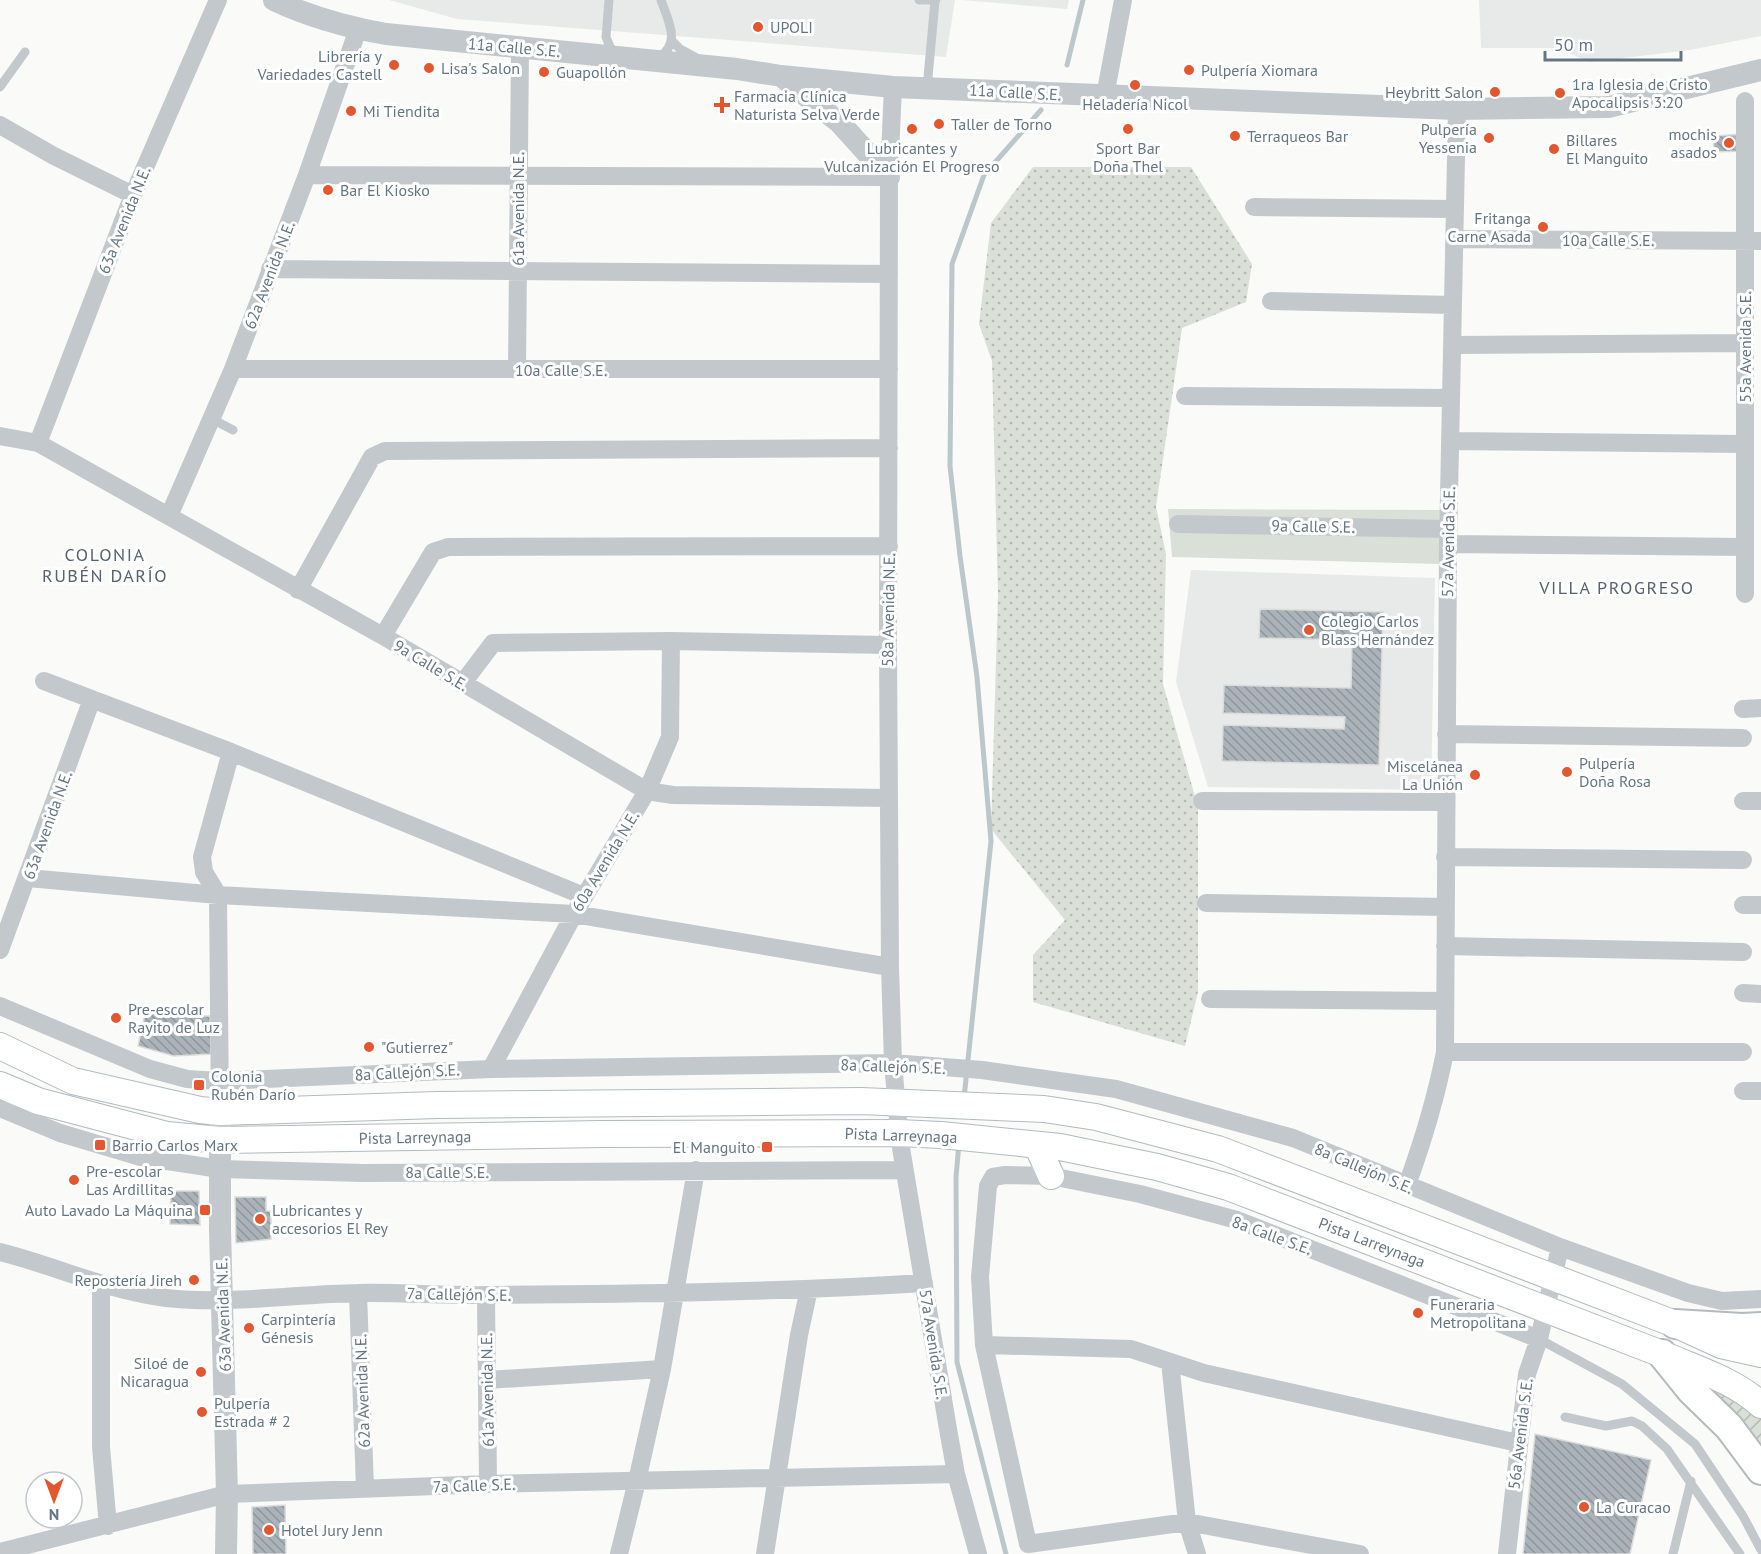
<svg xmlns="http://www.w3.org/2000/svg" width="1761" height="1554" viewBox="0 0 1761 1554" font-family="'PT Sans',sans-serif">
	<defs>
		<pattern id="park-dots" width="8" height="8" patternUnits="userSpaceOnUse" patternTransform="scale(1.5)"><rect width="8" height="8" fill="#dadfd7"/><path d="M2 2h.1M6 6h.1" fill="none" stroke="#b4b9b4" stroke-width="1.8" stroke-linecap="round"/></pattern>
		<pattern id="garden-furrows" width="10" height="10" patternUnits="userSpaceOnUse" patternTransform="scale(1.5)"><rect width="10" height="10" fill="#dadfd7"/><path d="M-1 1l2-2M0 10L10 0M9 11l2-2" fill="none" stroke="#b4b9b4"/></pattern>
		<pattern id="building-back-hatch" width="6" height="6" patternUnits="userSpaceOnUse" patternTransform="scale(1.5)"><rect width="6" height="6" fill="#aab3b9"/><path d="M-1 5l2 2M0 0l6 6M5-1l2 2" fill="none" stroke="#8e969c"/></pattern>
	</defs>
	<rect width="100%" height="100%" fill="#fafaf8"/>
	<path fill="#e8e9e9" d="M 389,0 L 955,0 L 946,57 L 457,19 Z
		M 962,0 L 1069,0 L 1067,9 Z
		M 1479,0 L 1761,0 L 1761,36 L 1690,50 L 1590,62 L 1557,48 L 1481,48 Z
		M 1191,570 L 1435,578 L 1431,790 L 1208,787 L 1176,682 Z"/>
	<path fill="#dadfd7" d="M 1168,509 L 1440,510 L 1440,564 L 1172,557 Z"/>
	<path fill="url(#park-dots)" d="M 1033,167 L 1191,167 L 1252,264 L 1246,302 L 1182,328 L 1156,507 L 1166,554 L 1163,684 L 1198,807 L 1198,992 L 1185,1046 L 1033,1002 L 1033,955 L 1065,920 L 991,829 L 998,595 L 992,361 L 979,324 L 991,223 Z"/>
	<path fill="url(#garden-furrows)" d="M 1721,1380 L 1761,1405 L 1761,1470 L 1691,1390 Z"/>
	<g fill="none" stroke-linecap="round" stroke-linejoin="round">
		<path stroke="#bbc7cb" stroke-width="5" d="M 1067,65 L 1083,0
			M 964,1098 L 991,841 L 977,677 L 960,556 L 950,466 L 952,264 L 984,175 L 1041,110
			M 959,1143 L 956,1177 L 957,1362 L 1006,1554"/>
	</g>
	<path fill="url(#building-back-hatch)" stroke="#dcdcda" stroke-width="1.5" d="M 1745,134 L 1745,151 L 1714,152 L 1713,136 Z
		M 1260,609 L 1383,612 L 1379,765 L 1222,761 L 1223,725 L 1344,729 L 1345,717 L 1223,713 L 1224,685 L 1351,688 L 1352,640 L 1259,638 Z
		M 146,1009 L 175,1016 L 210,1016 L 211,1054 L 174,1056 L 138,1046 Z
		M 171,1191 L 199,1191 L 200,1225 L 170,1224 Z
		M 235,1197 L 266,1197 L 266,1211 L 271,1211 L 271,1239 L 236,1243 Z
		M 1535,1434 L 1651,1460 L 1630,1554 L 1523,1554 Z
		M 285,1505 L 286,1554 L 253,1554 L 252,1507 Z"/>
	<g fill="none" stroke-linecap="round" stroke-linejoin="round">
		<g stroke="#b3babf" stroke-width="28">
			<path id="secondary" d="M 0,1046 L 73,1081 L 200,1110 L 220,1112 L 437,1105 L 861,1101 L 1044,1109 L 1096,1117 L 1218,1149 L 1675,1324 L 1721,1345 L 1761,1354
				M 0,1085 L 38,1101 L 167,1135 L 220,1140 L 602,1134 L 899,1133 L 941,1135 L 1060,1147 L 1157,1167 L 1228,1187 L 1662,1354 C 1696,1369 1734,1380 1761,1405
				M 1037,1145 L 1051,1176"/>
		</g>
		<g stroke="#b5babe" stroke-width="32">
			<path id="primary" d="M 1675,1324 L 1742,1328 L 1761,1327
				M 1662,1354 L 1691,1390 L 1729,1427 L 1761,1470"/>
		</g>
		<path stroke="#c3c8cc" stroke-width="9" d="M 609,0 L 606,37 L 613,54
			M 919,0 L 936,0
			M 672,41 L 680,49 L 695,57
			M 658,58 C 682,43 668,21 661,0
			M 0,87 L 25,52
			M 927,88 L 935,1
			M 212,419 L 233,430
			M 1539,1339 L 1622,1384 L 1695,1444 L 1743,1516 L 1761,1550
			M 1565,1417 L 1606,1426 L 1632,1421 L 1642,1426 L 1667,1449 L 1740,1554
			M 1673,1554 L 1691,1481"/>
		<path stroke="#c3c8cc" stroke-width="18" d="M 893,87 L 889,177 L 888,645 L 890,967 L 893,1063 L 900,1142 L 948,1429 L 956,1474 L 978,1554
			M 1105,96 L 1123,0
			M 0,125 L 54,156 L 133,195
			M 307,175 L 889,177
			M 1254,207 L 1455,209
			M 1455,239 L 1761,241
			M 270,269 L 889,274
			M 1271,301 L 1453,305
			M 1453,345 L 1745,343
			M 233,369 L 889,369
			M 517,370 L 520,48
			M 1185,396 L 1451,398
			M 0,436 L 38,443 L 383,636 L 647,791 L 673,795 L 888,798
			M 1450,441 L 1745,444
			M 38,443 L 133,195 L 218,0
			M 169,516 L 233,369 L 307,175 L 358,29
			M 1178,524 L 1448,529
			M 1448,544 L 1745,547
			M 298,590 L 372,457 L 385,451 L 889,448
			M 1745,594 L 1745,101
			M 383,636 L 433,552 L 448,547 L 889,546
			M 44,681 L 231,752 L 584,896
			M 462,684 L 493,643 L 671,641 L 888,645
			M 1743,709 L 1761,708
			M 1446,734 L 1743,738
			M 1202,801 L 1445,802
			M 1743,801 L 1761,801
			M 1445,857 L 1743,860
			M 28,878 L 218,895 L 574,914 L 890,967
			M 1206,903 L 1445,907
			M 1743,905 L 1761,905
			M 1445,946 L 1743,952
			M 0,950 L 92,699
			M 1743,993 L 1761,994
			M 1210,999 L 1445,1001
			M 0,1006 L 150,1069 L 187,1079 L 219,1081 L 491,1069 L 893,1063 L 982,1070 L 1116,1089 L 1293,1138 L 1560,1247 L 1688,1293 L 1722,1301 L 1761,1299
			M 1445,1052 L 1743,1052
			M 491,1069 L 574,914 L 647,791 L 670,737 L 671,641
			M 1743,1091 L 1761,1091
			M 0,1108 L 60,1133 L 141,1157 L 220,1169 L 363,1173 L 904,1170
			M 220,1112 L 218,895 L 204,872 L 202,857 L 231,752
			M 1407,1185 C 1423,1141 1436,1098 1445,1052 L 1448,544 L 1457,109
			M 0,1252 C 56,1266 108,1291 166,1298 C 230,1305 295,1294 358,1293 C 402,1292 446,1296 489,1295 C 634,1294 780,1292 924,1283
			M 101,1284 L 101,1447 L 108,1526
			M 358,1293 L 365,1489
			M 486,1296 L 488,1484
			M 984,1345 L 1131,1349 L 1204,1373 L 1518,1443
			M 1170,1362 L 1187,1522 L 1197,1554
			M 487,1380 L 662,1369
			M 0,1552 L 227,1494 L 488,1484 L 956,1474
			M 619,1554 L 637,1481 L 662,1369 L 696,1170
			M 765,1554 L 799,1335 L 809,1289
			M 1360,1554 L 1187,1522 L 1028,1544 L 984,1345 L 980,1277 L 988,1186 L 993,1177 L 1005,1175 L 1051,1176 L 1140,1194 L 1237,1220 L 1539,1339
			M 1507,1554 L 1527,1374 L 1539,1339 L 1560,1247"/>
		<path stroke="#c3c8cc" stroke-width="22" d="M 274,0 C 310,17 346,27 386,34 L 737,69 L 781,76 L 893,87 L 1457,109 L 1608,107 L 1761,70
			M 781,76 L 840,123 L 889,177
			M 220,1112 L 220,1229 L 227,1494 L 226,1554"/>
		<use href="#secondary" stroke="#fff" stroke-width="26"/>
		<use href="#primary" stroke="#fff" stroke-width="28"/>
	</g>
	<g fill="#e4572e" stroke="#fff" stroke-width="2">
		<circle cx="758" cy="27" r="6"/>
		<circle cx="394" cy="65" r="6"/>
		<circle cx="429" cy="68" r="6"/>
		<circle cx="1189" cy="70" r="6"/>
		<circle cx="544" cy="72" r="6"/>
		<circle cx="1135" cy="85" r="6"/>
		<circle cx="1495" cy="92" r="6"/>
		<circle cx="1560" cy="93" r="6"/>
		<path d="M719 96h6v6h6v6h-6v6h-6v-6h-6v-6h6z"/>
		<circle cx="351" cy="111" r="6"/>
		<circle cx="939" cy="124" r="6"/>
		<circle cx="912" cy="129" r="6"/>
		<circle cx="1128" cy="129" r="6"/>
		<circle cx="1235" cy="136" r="6"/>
		<circle cx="1489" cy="138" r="6"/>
		<circle cx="1729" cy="143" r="6"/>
		<circle cx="1554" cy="149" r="6"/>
		<circle cx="328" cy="190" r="6"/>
		<circle cx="1543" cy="227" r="6"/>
		<circle cx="1309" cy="630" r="6"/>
		<circle cx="1567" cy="772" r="6"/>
		<circle cx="1475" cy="775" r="6"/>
		<circle cx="116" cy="1018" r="6"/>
		<circle cx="369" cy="1047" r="6"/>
		<rect x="193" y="1079" width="12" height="12" rx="3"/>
		<rect x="94" y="1139" width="12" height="12" rx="3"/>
		<rect x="761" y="1141" width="12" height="12" rx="3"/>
		<circle cx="74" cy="1180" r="6"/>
		<rect x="199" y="1204" width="12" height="12" rx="3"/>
		<circle cx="260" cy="1219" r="6"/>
		<circle cx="194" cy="1280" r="6"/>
		<circle cx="1418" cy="1313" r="6"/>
		<circle cx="249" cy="1328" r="6"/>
		<circle cx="201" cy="1372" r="6"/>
		<circle cx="202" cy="1412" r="6"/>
		<circle cx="1584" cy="1507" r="6"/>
		<circle cx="269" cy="1530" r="6"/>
	</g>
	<g text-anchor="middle" stroke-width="6" stroke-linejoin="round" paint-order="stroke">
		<g font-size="16" fill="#657683" stroke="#fff" text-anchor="start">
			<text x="770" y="33">UPOLI</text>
			<text x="382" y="62" text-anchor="end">Librería y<tspan x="382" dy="18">Variedades Castell</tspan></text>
			<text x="441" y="74">Lisa's Salon</text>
			<text x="1201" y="76">Pulpería Xiomara</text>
			<text x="556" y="78">Guapollón</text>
			<text x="1572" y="90">1ra Iglesia de Cristo<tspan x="1572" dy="18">Apocalipsis 3:20</tspan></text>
			<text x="1483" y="98" text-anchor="end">Heybritt Salon</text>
			<text x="734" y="102">Farmacia Clínica<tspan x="734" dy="18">Naturista Selva Verde</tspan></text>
			<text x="1135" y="110" text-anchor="middle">Heladería Nicol</text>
			<text x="363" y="117">Mi Tiendita</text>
			<text x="951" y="130">Taller de Torno</text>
			<text x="1477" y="135" text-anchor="end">Pulpería<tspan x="1477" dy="18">Yessenia</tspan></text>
			<text x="1717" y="140" text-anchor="end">mochis<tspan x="1717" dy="18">asados</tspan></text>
			<text x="1247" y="142">Terraqueos Bar</text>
			<text x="1566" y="146">Billares<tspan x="1566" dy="18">El Manguito</tspan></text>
			<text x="912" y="154" text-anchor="middle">Lubricantes y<tspan x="912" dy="18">Vulcanización El Progreso</tspan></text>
			<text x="1128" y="154" text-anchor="middle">Sport Bar<tspan x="1128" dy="18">Doña Thel</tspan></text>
			<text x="340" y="196">Bar El Kiosko</text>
			<text x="1531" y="224" text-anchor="end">Fritanga<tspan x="1531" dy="18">Carne Asada</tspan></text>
			<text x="1321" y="627">Colegio Carlos<tspan x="1321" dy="18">Blass Hernández</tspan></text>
			<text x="1579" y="769">Pulpería<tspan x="1579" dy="18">Doña Rosa</tspan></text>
			<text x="1463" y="772" text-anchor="end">Miscelánea<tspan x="1463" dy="18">La Unión</tspan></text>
			<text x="128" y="1015">Pre-escolar<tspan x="128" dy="18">Rayito de Luz</tspan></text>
			<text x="381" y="1053">"Gutierrez"</text>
			<text x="211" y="1082">Colonia<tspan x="211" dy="18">Rubén Darío</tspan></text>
			<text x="112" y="1151">Barrio Carlos Marx</text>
			<text x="755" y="1153" text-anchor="end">El Manguito</text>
			<text x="86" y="1177">Pre-escolar<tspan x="86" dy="18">Las Ardillitas</tspan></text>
			<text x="193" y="1216" text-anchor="end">Auto Lavado La Máquina</text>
			<text x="272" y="1216">Lubricantes y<tspan x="272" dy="18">accesorios El Rey</tspan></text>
			<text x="182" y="1286" text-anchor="end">Repostería Jireh</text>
			<text x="1430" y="1310">Funeraria<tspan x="1430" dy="18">Metropolitana</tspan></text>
			<text x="261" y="1325">Carpintería<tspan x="261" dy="18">Génesis</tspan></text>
			<text x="189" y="1369" text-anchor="end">Siloé de<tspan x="189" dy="18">Nicaragua</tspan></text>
			<text x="214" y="1409">Pulpería<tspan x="214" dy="18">Estrada # 2</tspan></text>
			<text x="1596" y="1513">La Curacao</text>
			<text x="281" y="1536">Hotel Jury Jenn</text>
		</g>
		<g font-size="16" fill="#657683" stroke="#fff">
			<text transform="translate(514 47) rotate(5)" y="6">11a Calle S.E.</text>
			<text transform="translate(1015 92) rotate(3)" y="6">11a Calle S.E.</text>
			<text transform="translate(518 209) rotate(-90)" y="6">61a Avenida N.E.</text>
			<text transform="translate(124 220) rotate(-68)" y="6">63a Avenida N.E.</text>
			<text x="1608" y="246">10a Calle S.E.</text>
			<text transform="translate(269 275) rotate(-69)" y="6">62a Avenida N.E.</text>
			<text transform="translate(1745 347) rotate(-90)" y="6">55a Avenida S.E.</text>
			<text x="561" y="376">10a Calle S.E.</text>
			<text transform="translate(1313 526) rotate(1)" y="6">9a Calle S.E.</text>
			<text transform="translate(1448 542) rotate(-89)" y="6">57a Avenida S.E.</text>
			<text transform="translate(888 610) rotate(-89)" y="6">58a Avenida N.E.</text>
			<text transform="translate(431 665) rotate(31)" y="6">9a Calle S.E.</text>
			<text transform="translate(47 825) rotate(-70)" y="6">63a Avenida N.E.</text>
			<text transform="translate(605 861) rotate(-59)" y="6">60a Avenida N.E.</text>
			<text transform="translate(893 1066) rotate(2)" y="6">8a Callejón S.E.</text>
			<text transform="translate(407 1072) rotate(-3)" y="6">8a Callejón S.E.</text>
			<text transform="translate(901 1135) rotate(2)" y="6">Pista Larreynaga</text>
			<text transform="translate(415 1137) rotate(-1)" y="6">Pista Larreynaga</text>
			<text transform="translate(1364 1168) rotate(23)" y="6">8a Callejón S.E.</text>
			<text x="447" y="1178">8a Calle S.E.</text>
			<text transform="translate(1272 1235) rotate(20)" y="6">8a Calle S.E.</text>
			<text transform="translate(1372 1242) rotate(21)" y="6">Pista Larreynaga</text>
			<text transform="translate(459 1294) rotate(1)" y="6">7a Callejón S.E.</text>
			<text transform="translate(223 1315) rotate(-92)" y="6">63a Avenida N.E.</text>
			<text transform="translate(934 1344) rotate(81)" y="6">57a Avenida S.E.</text>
			<text transform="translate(487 1390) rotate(-91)" y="6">61a Avenida N.E.</text>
			<text transform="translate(362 1391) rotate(-92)" y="6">62a Avenida N.E.</text>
			<text transform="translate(1520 1434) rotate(-83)" y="6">56a Avenida S.E.</text>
			<text transform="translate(474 1485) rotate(-2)" y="6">7a Calle S.E.</text>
		</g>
		<g font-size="18" letter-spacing="1.5" fill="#57646e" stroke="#fff">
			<text x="105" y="561">COLONIA<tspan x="105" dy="21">RUBÉN DARÍO</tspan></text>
			<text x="1617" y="594">VILLA PROGRESO</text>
		</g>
	</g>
	<g transform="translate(54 1500) rotate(180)"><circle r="28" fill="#ffffff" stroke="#c1c8cd" stroke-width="1.5"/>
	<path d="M0-4.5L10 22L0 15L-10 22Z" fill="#e4572e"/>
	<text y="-9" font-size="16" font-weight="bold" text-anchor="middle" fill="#657683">N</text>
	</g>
	<path d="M1545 51v9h136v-9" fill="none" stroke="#657683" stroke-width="3"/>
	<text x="1554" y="51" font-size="18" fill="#657683" stroke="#ffffff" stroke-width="4.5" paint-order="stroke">50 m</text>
</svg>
